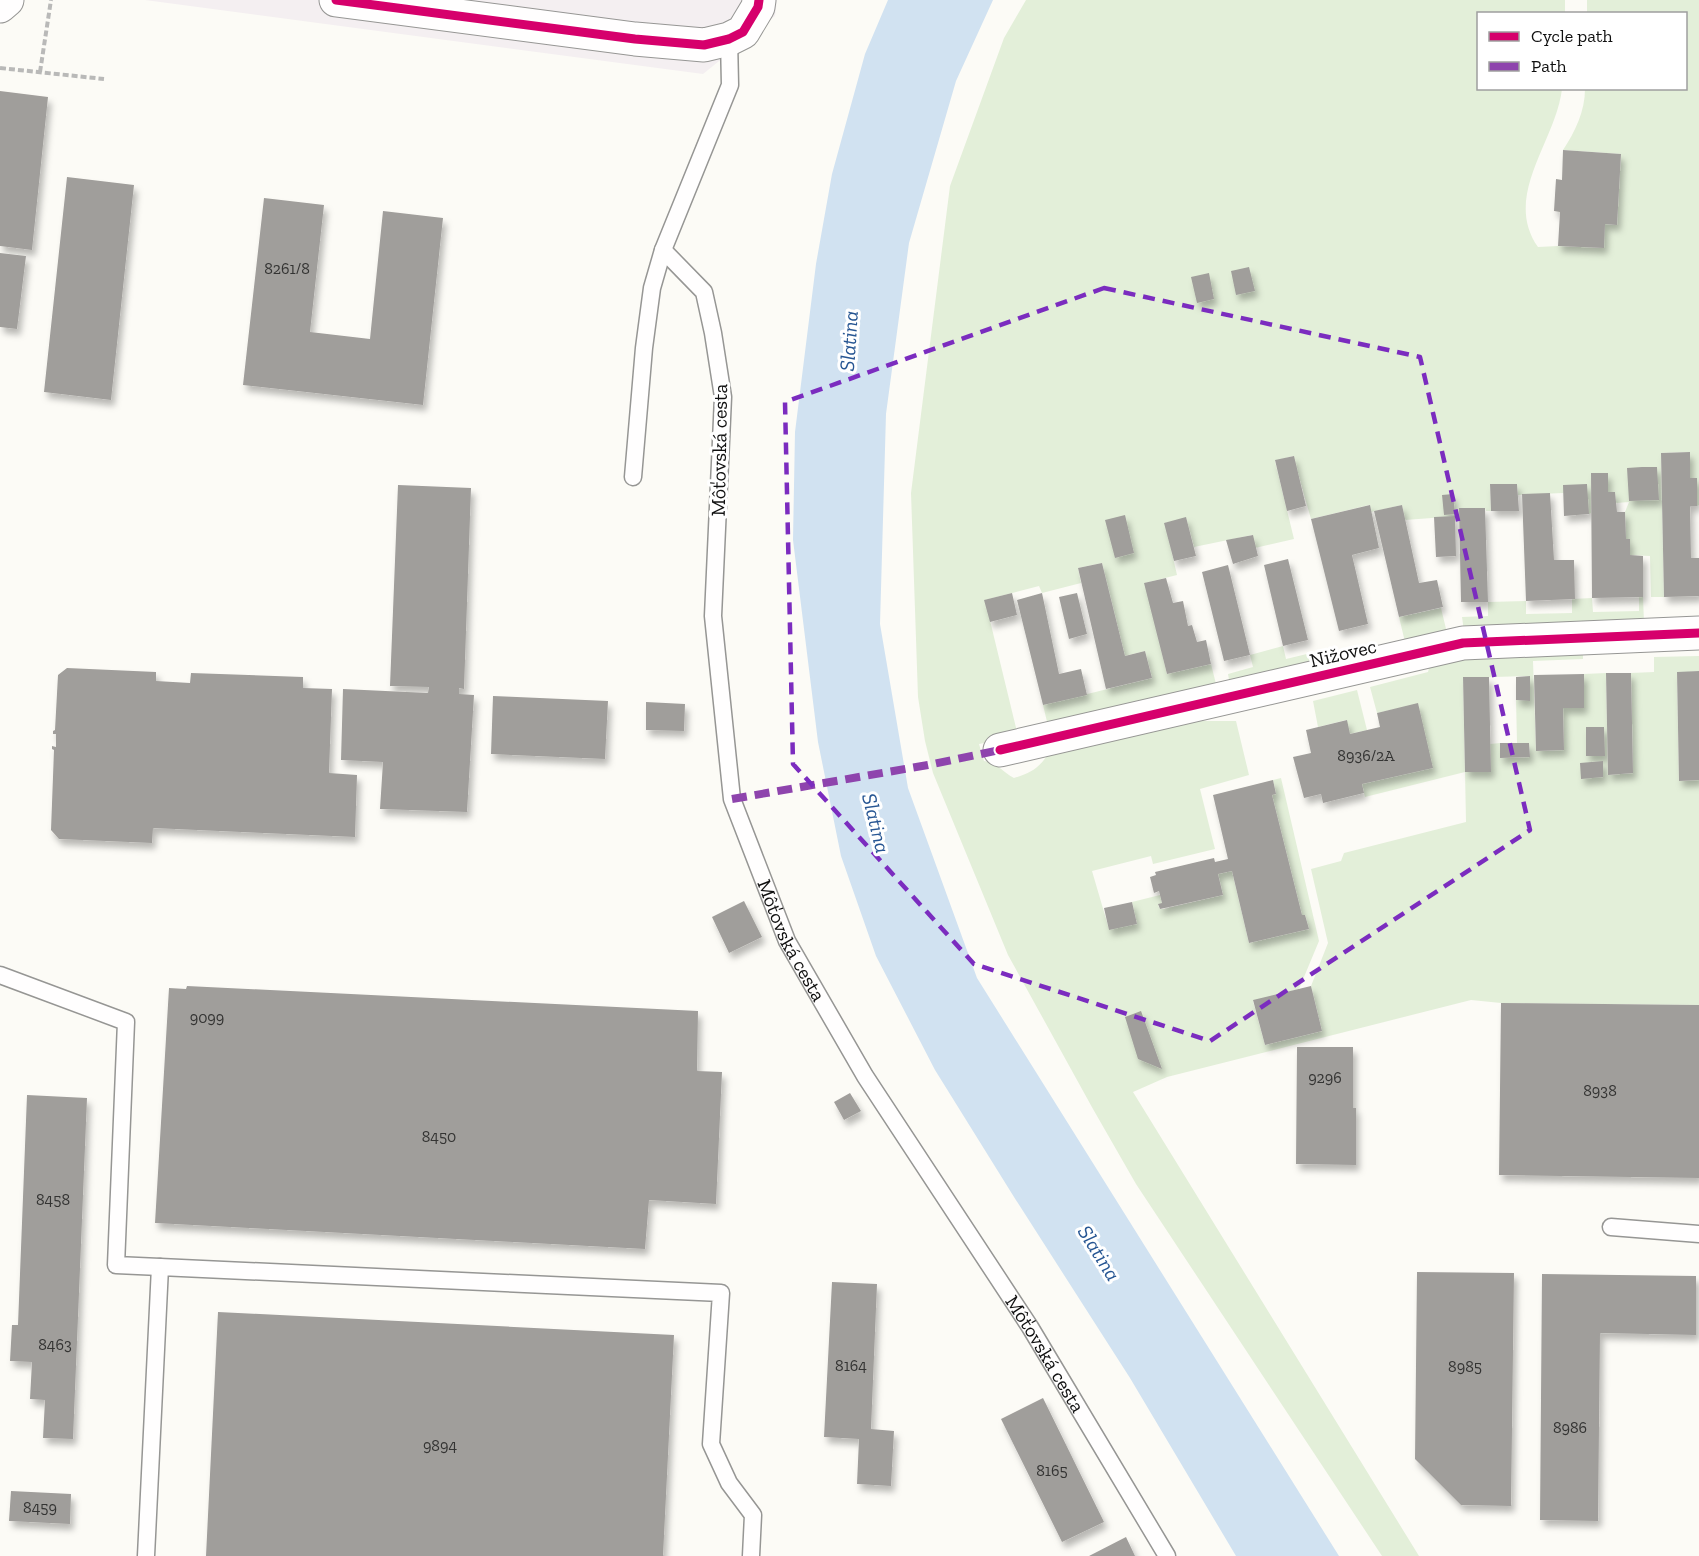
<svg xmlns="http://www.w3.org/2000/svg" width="1699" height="1556" viewBox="0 0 1699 1556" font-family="'Zilla Slab',serif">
	<defs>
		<filter id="shadow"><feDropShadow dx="3.5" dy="6" stdDeviation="3" flood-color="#0004"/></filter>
	</defs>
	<rect width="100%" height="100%" fill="#fcfbf6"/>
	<path fill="#f4eff1" d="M 145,0 L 777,0 L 775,16 L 703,74 Z"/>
	<path fill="#e3efd9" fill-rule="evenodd" d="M 1026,0 L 1565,0 L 1565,13 L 1478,14 L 1478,88 L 1562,89 C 1556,141 1502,196 1538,247 L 1558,246 L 1603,248 L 1605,224 L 1617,225 L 1621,154 L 1563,150 C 1575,132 1585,111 1585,89 L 1686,88 L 1686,14 L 1587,13 L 1587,0 L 1699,0 L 1699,505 L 1697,506 L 1697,478 L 1690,478 L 1690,452 L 1661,453 L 1664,597 L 1651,597 L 1650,556 L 1630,555 L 1630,539 L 1626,539 L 1625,512 L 1629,502 L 1616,503 L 1615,492 L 1608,492 L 1607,473 L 1591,473 L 1591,513 L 1589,514 L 1563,493 L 1518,495 L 1517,484 L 1490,484 L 1491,511 L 1486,511 L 1485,508 L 1459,508 L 1459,516 L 1405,520 L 1402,505 L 1371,512 L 1369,505 L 1311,519 L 1293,456 L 1275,461 L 1294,539 L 1255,548 L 1252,535 L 1194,547 L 1186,518 L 1165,523 L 1177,575 L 1145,583 L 1167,674 L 1211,664 L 1217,688 L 1049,730 L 1043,705 L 1152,678 L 1145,651 L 1125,656 L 1102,563 L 1078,568 L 1081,583 L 1042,593 L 1039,586 L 985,600 L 1018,736 L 979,744 L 984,761 C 998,763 1001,771 1014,778 C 1031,773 1039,768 1049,753 L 1184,721 L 1236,721 L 1249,775 L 1200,789 L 1215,849 L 1153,864 L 1151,856 L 1092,871 L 1109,929 L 1137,924 L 1132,902 L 1160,895 L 1162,903 L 1158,905 L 1160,909 L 1164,909 L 1223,895 L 1218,874 L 1232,871 L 1249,943 L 1309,929 L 1305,915 L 1302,915 L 1272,795 L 1276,794 L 1273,780 L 1281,778 L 1319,941 L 1299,989 L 1253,1001 L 1265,1045 L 1322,1031 L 1311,986 L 1328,943 L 1311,869 L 1341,861 L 1344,853 L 1466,822 L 1465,772 L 1365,797 L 1362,784 L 1432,768 L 1418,704 L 1377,713 L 1370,687 L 1428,672 L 1431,660 L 1583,650 L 1583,659 L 1533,661 L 1536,751 L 1564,750 L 1563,708 L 1584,708 L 1584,674 L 1606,673 L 1608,775 L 1633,773 L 1631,673 L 1654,672 L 1654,657 L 1699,656 L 1699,671 L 1677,673 L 1679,781 L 1699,780 L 1699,1005 L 1501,1003 L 1471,1000 L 1167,1077 L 1133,1092 L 1419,1556 L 1382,1556 L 1136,1184 L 1093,1109 L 1008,955 L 933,773 L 925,741 L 918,697 L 911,493 L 950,186 L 1004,38 ZM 1530,676 L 1530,700 L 1516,700 L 1517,743 L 1529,743 L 1530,757 L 1501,758 L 1500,743 L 1490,744 L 1491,772 L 1465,772 L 1463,678 Z
		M 1639,597 L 1643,597 L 1644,623 L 1464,631 L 1462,617 L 1488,616 L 1488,602 L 1526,601 L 1526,614 L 1572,613 L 1572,599 L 1592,598 L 1593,612 L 1639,611 Z
		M 1441,608 L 1447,633 L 1405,642 L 1399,617 Z
		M 1283,646 L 1286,659 L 1311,653 L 1314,664 L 1230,685 L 1228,674 L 1253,667 L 1250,655 Z
		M 1357,690 L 1367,730 L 1350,734 L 1346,720 L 1318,727 L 1313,701 Z"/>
	<path fill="#d1e2f1" d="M 888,0 L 993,0 L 956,81 L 909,243 L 886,414 L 880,624 L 908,788 L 977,978 L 1339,1556 L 1236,1556 L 1130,1378 L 1014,1197 L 935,1070 L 876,956 L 841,856 L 818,742 L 793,540 L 795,432 L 816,264 L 832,174 L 865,54 Z"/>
	<path fill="#a09e9b" filter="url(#shadow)" d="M 0,91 L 48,97 L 32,250 L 0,246 Z
		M 1563,150 L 1621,154 L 1617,225 L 1605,224 L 1604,248 L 1558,246 L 1560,212 L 1554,211 L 1556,179 L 1562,180 Z
		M 67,177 L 134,185 L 111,400 L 44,392 Z
		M 264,198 L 324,205 L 310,332 L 370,339 L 383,211 L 443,218 L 423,405 L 243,385 Z
		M 0,253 L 26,256 L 17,329 L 0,327 Z
		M 1249,267 L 1255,291 L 1236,295 L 1231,271 Z
		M 1209,273 L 1214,299 L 1197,303 L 1191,277 Z
		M 1690,452 L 1690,478 L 1697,478 L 1697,506 L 1690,506 L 1691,558 L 1699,558 L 1699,596 L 1664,597 L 1661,453 Z
		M 1294,456 L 1306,506 L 1287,511 L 1275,460 Z
		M 1642,467 L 1657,467 L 1659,500 L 1629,501 L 1627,468 Z
		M 1591,473 L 1608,473 L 1608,492 L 1615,492 L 1617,512 L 1625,512 L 1626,539 L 1630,539 L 1630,555 L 1643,556 L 1643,597 L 1592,598 Z
		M 1490,484 L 1517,484 L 1519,511 L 1491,511 Z
		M 1587,484 L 1589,514 L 1564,516 L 1563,485 Z
		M 398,485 L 471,488 L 464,689 L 459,688 L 459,694 L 474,695 L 467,812 L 380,809 L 383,762 L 341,760 L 343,689 L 428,693 L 429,687 L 390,686 Z
		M 1550,493 L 1554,560 L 1574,560 L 1575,599 L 1526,601 L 1522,494 Z
		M 1453,494 L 1455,514 L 1444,515 L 1442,495 Z
		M 1370,505 L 1379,548 L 1352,555 L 1368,624 L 1339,631 L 1311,519 Z
		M 1402,505 L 1419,583 L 1437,580 L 1443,607 L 1399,617 L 1374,511 Z
		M 1459,508 L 1485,508 L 1488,602 L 1461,602 Z
		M 1125,515 L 1134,553 L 1115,558 L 1105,520 Z
		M 1455,516 L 1456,556 L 1436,557 L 1434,517 Z
		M 1186,517 L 1196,556 L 1174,561 L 1164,523 Z
		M 1253,535 L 1258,556 L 1233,564 L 1226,540 Z
		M 1288,559 L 1308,640 L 1283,646 L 1264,565 Z
		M 1102,563 L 1125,656 L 1145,651 L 1152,678 L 1106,689 L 1078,568 Z
		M 1228,565 L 1250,655 L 1224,661 L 1202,572 Z
		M 1166,578 L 1173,603 L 1183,601 L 1188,626 L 1192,625 L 1197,642 L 1206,640 L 1211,664 L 1167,674 L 1144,583 Z
		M 1012,593 L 1017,615 L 990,622 L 984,600 Z
		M 1042,593 L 1059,674 L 1081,669 L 1087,695 L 1043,705 L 1017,600 Z
		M 1077,593 L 1087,634 L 1069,639 L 1059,597 Z
		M 67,668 L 156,672 L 156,681 L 190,683 L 191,673 L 303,677 L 303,688 L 332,689 L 329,773 L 357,775 L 355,837 L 153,828 L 152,843 L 59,839 L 51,830 L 54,750 L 52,749 L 52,746 L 56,747 L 56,734 L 53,734 L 53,731 L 55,730 L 58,675 Z
		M 1699,671 L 1699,780 L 1679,781 L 1677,672 Z
		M 1606,673 L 1631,673 L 1633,773 L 1608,775 Z
		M 1584,674 L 1584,708 L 1563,708 L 1564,750 L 1536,751 L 1534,675 Z
		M 1530,676 L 1530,701 L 1516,700 L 1516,677 Z
		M 1463,677 L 1489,677 L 1491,772 L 1465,772 Z
		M 493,696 L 608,701 L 605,759 L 491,754 Z
		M 646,702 L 685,704 L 684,731 L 646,730 Z
		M 1418,703 L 1433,768 L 1362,784 L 1364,793 L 1323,803 L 1321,794 L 1304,798 L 1293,757 L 1311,753 L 1306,730 L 1347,720 L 1350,734 L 1380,727 L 1377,713 Z
		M 1586,727 L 1604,727 L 1605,756 L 1586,756 Z
		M 1500,743 L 1529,743 L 1530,757 L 1500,758 Z
		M 1603,761 L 1603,777 L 1581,779 L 1580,763 Z
		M 1273,780 L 1276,794 L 1272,795 L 1302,915 L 1305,915 L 1309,929 L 1249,943 L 1232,871 L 1218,874 L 1223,895 L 1160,909 L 1158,904 L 1162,903 L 1159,891 L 1154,893 L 1150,877 L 1156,875 L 1155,872 L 1214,858 L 1215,862 L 1228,859 L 1213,795 Z
		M 744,901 L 762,937 L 729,953 L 712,917 Z
		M 1132,902 L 1137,924 L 1109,930 L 1104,908 Z
		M 187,986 L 698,1011 L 697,1071 L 722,1072 L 716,1204 L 649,1200 L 645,1249 L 155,1223 L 169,988 L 186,989 Z
		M 1311,986 L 1322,1031 L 1265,1045 L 1253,1000 Z
		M 1501,1003 L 1699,1005 L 1699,1178 L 1499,1175 Z
		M 1141,1011 L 1162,1069 L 1138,1059 L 1125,1017 Z
		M 1297,1047 L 1353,1047 L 1353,1108 L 1356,1108 L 1356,1165 L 1296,1164 Z
		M 850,1093 L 861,1111 L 844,1120 L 834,1102 Z
		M 27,1095 L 87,1098 L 73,1439 L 43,1438 L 45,1400 L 30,1399 L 32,1362 L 10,1361 L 12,1325 L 18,1325 Z
		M 1417,1272 L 1514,1273 L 1511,1506 L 1461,1505 L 1415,1459 Z
		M 1542,1274 L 1696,1276 L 1696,1335 L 1600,1333 L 1598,1521 L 1540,1520 Z
		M 832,1282 L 877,1284 L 871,1429 L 894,1431 L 891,1486 L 857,1484 L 859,1439 L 824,1437 Z
		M 218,1312 L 674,1335 L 663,1556 L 206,1556 Z
		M 1043,1398 L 1104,1522 L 1062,1542 L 1001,1419 Z
		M 11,1491 L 71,1494 L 70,1524 L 9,1521 Z
		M 1126,1537 L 1135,1556 L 1089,1556 Z"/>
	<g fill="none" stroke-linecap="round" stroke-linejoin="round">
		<g stroke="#969694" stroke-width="19">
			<g id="service">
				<path id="s1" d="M 663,250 L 704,292 L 713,333 L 723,397 L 713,616 L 732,799 L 787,941 L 865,1076 L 1030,1327 L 1167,1556"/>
				<path d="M 633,477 L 644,348 L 652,288 L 663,250 L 730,85 L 729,39"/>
				<path d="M 0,975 L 126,1022 L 116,1265 L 160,1267"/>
				<path d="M 1611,1227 L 1699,1234"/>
				<path d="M 146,1556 L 160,1267 L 721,1293 L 711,1444 L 729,1483 L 753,1515 L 751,1556"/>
			</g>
		</g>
		<g stroke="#969694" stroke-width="35">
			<path id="minor" d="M 336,0 L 635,39 L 704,45 L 729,39 L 743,32 L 758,7 L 759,0
				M 0,6 L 7,0
				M 1000,750 L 1463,643 L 1699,633"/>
		</g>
		<path stroke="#b9b9b8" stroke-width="4" stroke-dasharray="6 3" stroke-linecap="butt" d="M 0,68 L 104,79
			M 40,72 L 51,0"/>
		<use href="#service" stroke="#fffefe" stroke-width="16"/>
		<use href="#minor" stroke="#fffefe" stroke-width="33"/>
		<path stroke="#8e44ad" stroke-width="8" stroke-dasharray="15 8" stroke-linecap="butt" d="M 732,799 L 928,765 L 1000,750"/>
		<g stroke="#fff" stroke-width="13">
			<path id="cycleway" d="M 336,0 L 635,39 L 704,45 L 729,39 L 743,32 L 758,7 L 759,0
				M 1000,750 L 1463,643 L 1699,633"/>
		</g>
		<use href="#cycleway" stroke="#d6006c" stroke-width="9"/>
	</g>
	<path fill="none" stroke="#7b2cbf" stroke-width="4.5" stroke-dasharray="12 8" stroke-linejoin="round" d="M 1104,288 L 1420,357 L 1530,830 L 1210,1041 L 974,964 L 793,764 L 785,402 Z"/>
	<g text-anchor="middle" stroke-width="6" stroke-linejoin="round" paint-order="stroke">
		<g font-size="16" fill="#343433">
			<text x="287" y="274">8261/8</text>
			<text x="1366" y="761">8936/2A</text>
			<text x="207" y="1023">9099</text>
			<text x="1325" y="1083">9296</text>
			<text x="1600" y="1096">8938</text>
			<text x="439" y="1142">8450</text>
			<text x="53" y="1205">8458</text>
			<text x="55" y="1350">8463</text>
			<text x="851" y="1371">8164</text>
			<text x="1465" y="1372">8985</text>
			<text x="1570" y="1433">8986</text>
			<text x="440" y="1451">9894</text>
			<text x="1052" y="1476">8165</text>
			<text x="40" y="1513">8459</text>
		</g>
		<g font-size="20" fill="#101010" stroke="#fff">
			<text transform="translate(719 450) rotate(-89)" y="7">Môťovská cesta</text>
			<text transform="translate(1343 653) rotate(-13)" y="7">Nižovec</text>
			<text dy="7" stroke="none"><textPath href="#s1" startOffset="722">Môťovská cesta</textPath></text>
			<text dy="7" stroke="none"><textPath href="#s1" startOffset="1208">Môťovská cesta</textPath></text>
		</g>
		<g font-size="21" font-style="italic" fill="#275693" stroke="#fff">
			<text transform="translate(849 341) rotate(-86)" y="7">Slatina</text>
			<text transform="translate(876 823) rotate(76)" y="7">Slatina</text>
			<text transform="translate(1099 1253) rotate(58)" y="7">Slatina</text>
		</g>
	</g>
	<rect x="1477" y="12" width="210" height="78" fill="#ffffff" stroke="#9f9f9f" stroke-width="1.5"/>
	<rect x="1489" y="32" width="30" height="9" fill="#d6006c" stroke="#9f9f9f" stroke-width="1.5"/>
	<text x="1531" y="42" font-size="18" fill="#101010">Cycle path</text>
	<rect x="1489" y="62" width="30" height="9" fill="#8e44ad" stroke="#9f9f9f" stroke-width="1.5"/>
	<text x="1531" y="72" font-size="18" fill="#101010">Path</text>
</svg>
